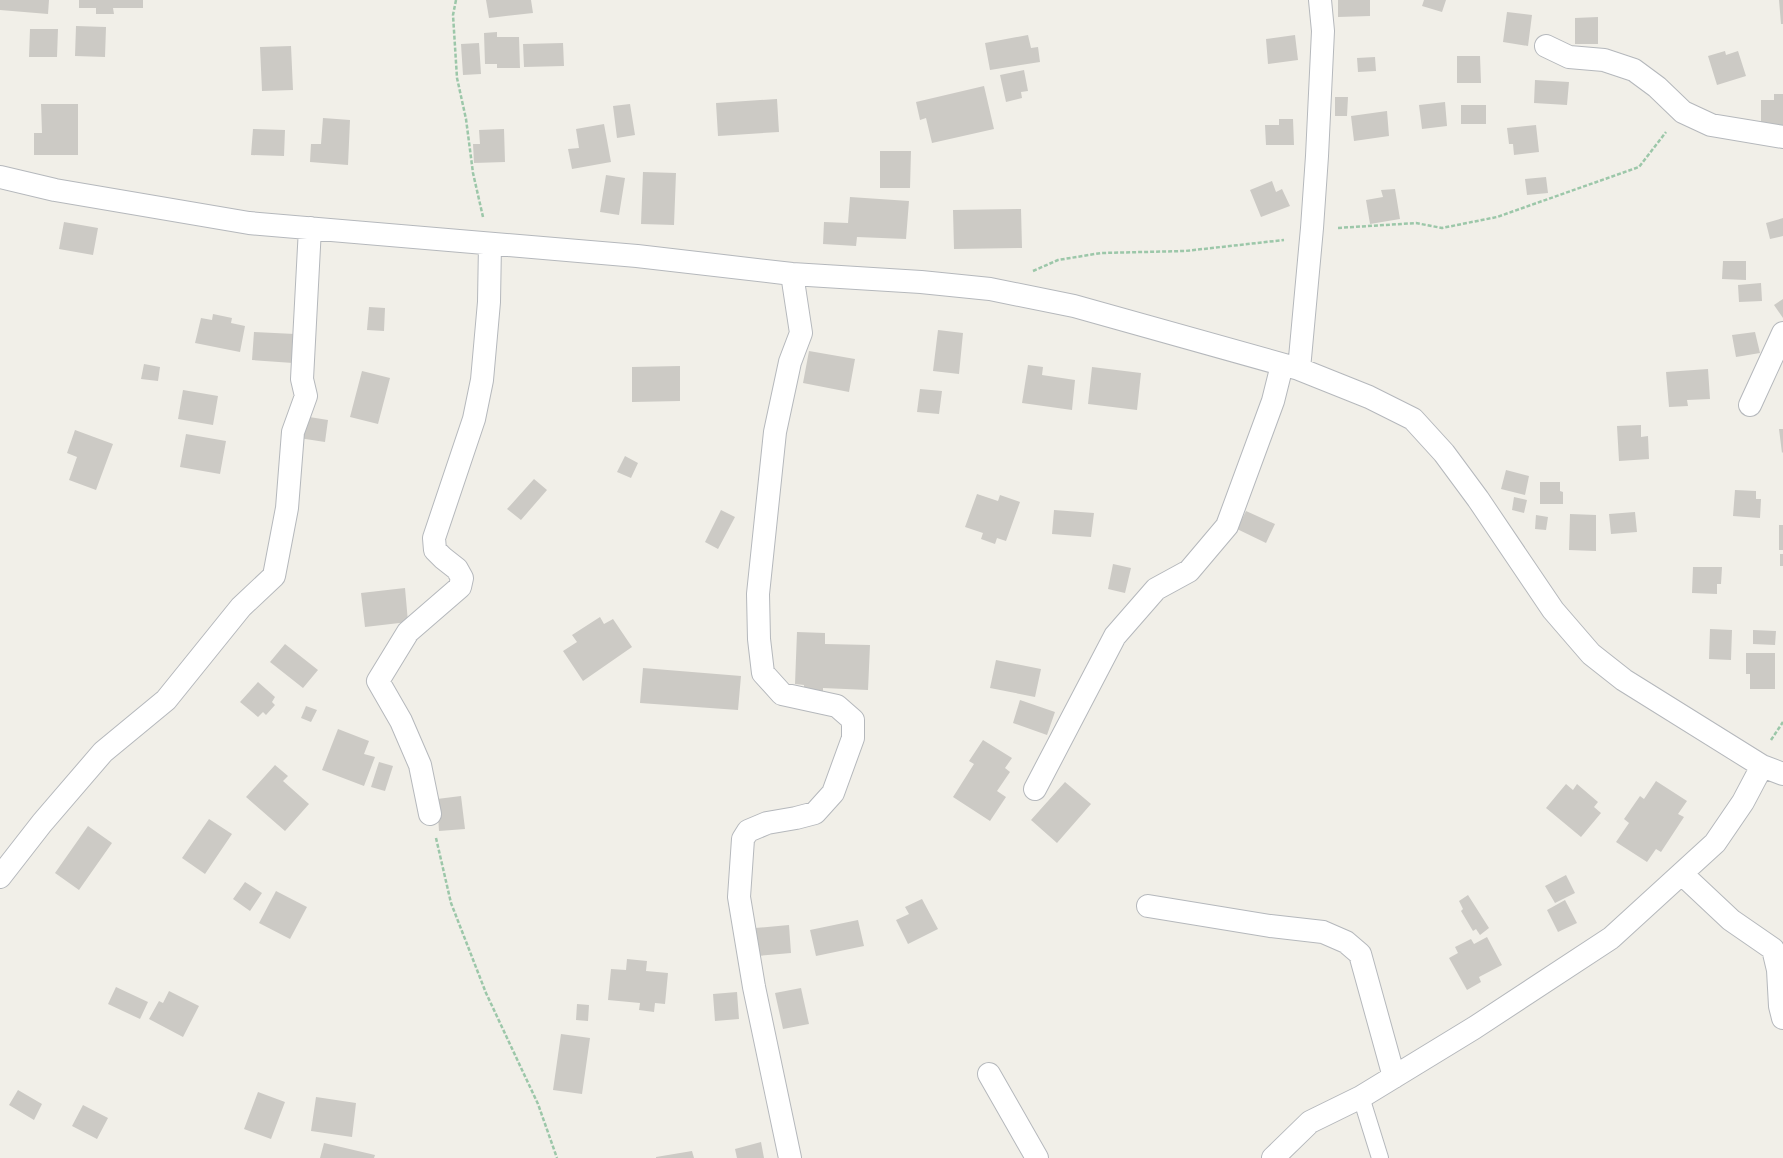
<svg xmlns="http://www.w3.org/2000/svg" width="1783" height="1158" viewBox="0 0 1783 1158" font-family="'Work Sans',sans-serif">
	<rect width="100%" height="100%" fill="#f1efe8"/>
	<path fill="#cccac5" d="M 0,0 L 49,0 L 48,14 L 0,10 Z
		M 79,0 L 143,0 L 143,8 L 113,8 L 114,14 L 96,14 L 96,8 L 79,8 Z
		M 486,0 L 531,0 L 533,13 L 489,18 Z
		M 1338,0 L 1370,0 L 1370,16 L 1338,17 Z
		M 1424,0 L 1446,0 L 1442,12 L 1422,6 Z
		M 1779,0 L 1783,0 L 1783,24 L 1781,24 Z
		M 1507,12 L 1532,15 L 1528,46 L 1503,42 Z
		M 1598,17 L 1598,44 L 1575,44 L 1575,18 Z
		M 76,26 L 106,27 L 105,57 L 75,56 Z
		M 30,29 L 58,29 L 57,57 L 29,57 Z
		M 497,32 L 497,37 L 519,37 L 520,68 L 497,68 L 497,64 L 485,64 L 484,33 Z
		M 1028,35 L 1031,48 L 1038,47 L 1040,62 L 990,70 L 985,43 Z
		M 1295,35 L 1298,60 L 1268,64 L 1266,39 Z
		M 479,43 L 481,74 L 463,75 L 461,44 Z
		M 563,43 L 564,66 L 524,67 L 523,44 Z
		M 291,46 L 293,90 L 262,91 L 260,47 Z
		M 1725,51 L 1726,55 L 1738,51 L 1746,76 L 1717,85 L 1708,56 Z
		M 1457,56 L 1480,56 L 1481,83 L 1457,83 Z
		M 1375,57 L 1376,71 L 1358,72 L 1357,58 Z
		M 1024,70 L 1028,91 L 1021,92 L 1022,98 L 1006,102 L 1000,75 Z
		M 1535,80 L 1569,82 L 1567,105 L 1534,103 Z
		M 984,86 L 994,129 L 932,143 L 926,118 L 920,120 L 916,102 Z
		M 1774,94 L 1783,94 L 1783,125 L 1761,125 L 1761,100 L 1774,100 Z
		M 1335,97 L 1348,97 L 1347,116 L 1335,116 Z
		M 777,99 L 779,132 L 718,136 L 716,103 Z
		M 1445,102 L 1447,126 L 1422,129 L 1419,105 Z
		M 41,104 L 78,104 L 78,155 L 34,155 L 34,133 L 42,133 Z
		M 630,104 L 635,135 L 617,138 L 613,106 Z
		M 1461,105 L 1486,105 L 1486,124 L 1461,124 Z
		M 1387,111 L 1389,136 L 1354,141 L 1351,116 Z
		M 323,118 L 350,120 L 348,165 L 310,162 L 311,144 L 321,144 Z
		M 1279,119 L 1293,119 L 1294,145 L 1266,145 L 1265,125 L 1279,125 Z
		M 604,124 L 611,162 L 572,169 L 568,149 L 579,148 L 576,129 Z
		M 1536,125 L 1539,152 L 1514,155 L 1513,144 L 1509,144 L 1507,128 Z
		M 253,129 L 285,130 L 284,156 L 251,155 Z
		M 504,129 L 505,162 L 474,163 L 473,144 L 480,144 L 479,130 Z
		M 880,151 L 911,151 L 910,188 L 880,188 Z
		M 643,172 L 676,173 L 674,225 L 641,224 Z
		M 606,175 L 625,178 L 619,215 L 600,212 Z
		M 1546,177 L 1548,193 L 1527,195 L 1525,179 Z
		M 1272,181 L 1276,192 L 1282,189 L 1290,206 L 1261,217 L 1250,190 Z
		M 1395,189 L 1400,219 L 1370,224 L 1366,200 L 1383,197 L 1381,190 Z
		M 850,197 L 909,201 L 906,239 L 857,237 L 856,246 L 823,244 L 824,222 L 848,223 Z
		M 1021,209 L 1022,248 L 954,249 L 953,210 Z
		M 1783,218 L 1783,236 L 1770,239 L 1766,223 Z
		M 64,222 L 98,228 L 93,255 L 59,249 Z
		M 1723,261 L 1746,261 L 1746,280 L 1722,279 Z
		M 1761,283 L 1762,301 L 1739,302 L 1738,285 Z
		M 1783,299 L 1783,318 L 1774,305 Z
		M 369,307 L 385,308 L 384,331 L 367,330 Z
		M 213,314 L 232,318 L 231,323 L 245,326 L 240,352 L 195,343 L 201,318 L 212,320 Z
		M 938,330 L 963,333 L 959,374 L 933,371 Z
		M 254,332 L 295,334 L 293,363 L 252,360 Z
		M 1755,332 L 1760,353 L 1736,357 L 1732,335 Z
		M 809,351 L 855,359 L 849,392 L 803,383 Z
		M 144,364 L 160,367 L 158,381 L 141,379 Z
		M 1028,365 L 1043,367 L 1042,375 L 1075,380 L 1072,410 L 1022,403 Z
		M 680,366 L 680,401 L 632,402 L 632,367 Z
		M 1092,367 L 1141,373 L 1137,410 L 1088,404 Z
		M 1708,369 L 1710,399 L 1687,400 L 1688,406 L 1669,407 L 1666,372 Z
		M 362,371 L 390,378 L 378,424 L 350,417 Z
		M 920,389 L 942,391 L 939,414 L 917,412 Z
		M 183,390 L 218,396 L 213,425 L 178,419 Z
		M 303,416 L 328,420 L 325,442 L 299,438 Z
		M 1641,425 L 1641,437 L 1648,436 L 1649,459 L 1619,461 L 1617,426 Z
		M 1779,429 L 1783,429 L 1783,452 L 1782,453 Z
		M 75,430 L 113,444 L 96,490 L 69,480 L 77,457 L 67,453 Z
		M 186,434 L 226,441 L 220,474 L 180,467 Z
		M 625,456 L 638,463 L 631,478 L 617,472 Z
		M 1506,470 L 1529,476 L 1525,495 L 1501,489 Z
		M 534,479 L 547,490 L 521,520 L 507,509 Z
		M 1540,482 L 1560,482 L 1560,491 L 1563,492 L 1563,504 L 1540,504 Z
		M 1735,490 L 1756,491 L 1756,499 L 1761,499 L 1760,518 L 1733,516 Z
		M 977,494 L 998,501 L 1000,495 L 1020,502 L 1006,541 L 997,538 L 995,544 L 981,539 L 983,533 L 965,527 Z
		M 1514,497 L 1527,500 L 1524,513 L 1512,510 Z
		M 721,510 L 735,517 L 718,549 L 705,542 Z
		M 1054,510 L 1094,513 L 1091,537 L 1052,534 Z
		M 1246,511 L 1275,524 L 1266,543 L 1237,529 Z
		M 1635,512 L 1637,532 L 1611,534 L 1609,514 Z
		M 1570,514 L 1596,515 L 1596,551 L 1569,550 Z
		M 1536,515 L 1548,517 L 1546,530 L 1535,529 Z
		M 1779,525 L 1783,525 L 1783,550 L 1779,550 Z
		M 1780,554 L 1783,554 L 1783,566 L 1780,566 Z
		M 1113,564 L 1131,568 L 1125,593 L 1108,589 Z
		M 1693,567 L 1722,567 L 1721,584 L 1717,584 L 1717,594 L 1692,593 Z
		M 405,588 L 408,622 L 365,627 L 361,593 Z
		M 600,617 L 604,624 L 613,619 L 632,647 L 583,681 L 563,651 L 577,642 L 572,635 Z
		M 1710,629 L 1732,630 L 1731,660 L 1709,659 Z
		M 1753,630 L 1776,631 L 1775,645 L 1753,644 Z
		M 797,632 L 825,633 L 825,644 L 870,645 L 868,690 L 823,688 L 823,694 L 804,693 L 804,685 L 795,684 Z
		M 285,644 L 318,670 L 303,688 L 270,662 Z
		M 1746,653 L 1775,653 L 1775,689 L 1750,689 L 1750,674 L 1746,674 Z
		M 996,660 L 1041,669 L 1035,697 L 990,688 Z
		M 643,668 L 741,676 L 738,710 L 640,703 Z
		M 258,682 L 275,697 L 272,702 L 275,705 L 266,715 L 263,712 L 258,717 L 240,702 Z
		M 1020,700 L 1055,712 L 1047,735 L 1013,723 Z
		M 306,706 L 317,710 L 311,722 L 301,718 Z
		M 338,729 L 369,741 L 364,754 L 375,757 L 364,786 L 322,770 Z
		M 983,740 L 1012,758 L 1005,768 L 1010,772 L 997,791 L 1006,797 L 990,821 L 953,797 L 974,764 L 969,761 Z
		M 379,762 L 393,766 L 385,791 L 371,787 Z
		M 275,765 L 288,776 L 283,781 L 309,804 L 285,831 L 246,797 Z
		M 1656,781 L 1687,801 L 1678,814 L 1684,817 L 1661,852 L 1656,849 L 1647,862 L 1616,842 L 1629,823 L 1624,819 L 1640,796 L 1644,799 Z
		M 1065,782 L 1091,804 L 1057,843 L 1031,820 Z
		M 1566,784 L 1573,790 L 1577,784 L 1598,802 L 1594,807 L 1601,813 L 1581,837 L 1546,808 Z
		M 461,796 L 465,829 L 439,831 L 437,799 Z
		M 209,819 L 232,834 L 205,874 L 182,858 Z
		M 88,826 L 112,843 L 79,890 L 55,873 Z
		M 1566,875 L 1575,893 L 1555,903 L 1545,886 Z
		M 245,882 L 262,893 L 250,911 L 233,899 Z
		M 276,891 L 307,907 L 290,939 L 259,923 Z
		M 1468,895 L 1489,928 L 1480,935 L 1476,929 L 1473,931 L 1461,911 L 1463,909 L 1459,901 Z
		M 922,899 L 938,929 L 908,944 L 896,920 L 909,914 L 905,907 Z
		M 1565,900 L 1577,923 L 1558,932 L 1547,910 Z
		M 858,920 L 864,946 L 816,956 L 810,930 Z
		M 789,925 L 791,953 L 757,956 L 755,928 Z
		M 1487,937 L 1502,965 L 1479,977 L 1481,982 L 1467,990 L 1449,958 L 1458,953 L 1455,947 L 1471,939 L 1474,944 Z
		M 627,959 L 647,961 L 646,971 L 668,973 L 665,1004 L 655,1003 L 654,1012 L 639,1010 L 640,1003 L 608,1000 L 611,969 L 626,970 Z
		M 116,987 L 148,1002 L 140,1019 L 108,1004 Z
		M 801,988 L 809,1024 L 783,1029 L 775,993 Z
		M 169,991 L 199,1006 L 183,1037 L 149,1019 L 159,1001 L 163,1003 Z
		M 737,992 L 739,1019 L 715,1021 L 713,994 Z
		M 577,1004 L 589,1005 L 588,1021 L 576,1020 Z
		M 561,1034 L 590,1038 L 582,1094 L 553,1090 Z
		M 18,1090 L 42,1104 L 34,1120 L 9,1105 Z
		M 258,1092 L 285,1102 L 271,1139 L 244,1129 Z
		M 316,1097 L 356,1103 L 352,1137 L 311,1131 Z
		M 83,1105 L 108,1118 L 97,1139 L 72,1126 Z
		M 761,1142 L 764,1158 L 737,1158 L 735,1149 Z
		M 324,1143 L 375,1155 L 374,1158 L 320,1158 Z
		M 692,1151 L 694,1158 L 656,1158 L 656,1157 Z"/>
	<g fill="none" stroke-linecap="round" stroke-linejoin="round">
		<g stroke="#b5b8bc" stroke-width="18">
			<path id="lane" d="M 1361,1097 L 1380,1158"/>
		</g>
		<g stroke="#b5b8bc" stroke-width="24">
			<path id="street" d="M 1546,46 L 1569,57 L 1604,60 L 1634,70 L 1657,87 L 1683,112 L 1711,125 L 1783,137
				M 0,177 L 55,190 L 249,223 L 637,256 L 792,274 L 921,282 L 990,289 L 1074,306 L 1299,369 L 1369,397 L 1413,419 L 1444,453 L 1478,499 L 1553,610 L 1591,654 L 1624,680 L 1762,766 L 1783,774
				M 1299,369 L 1312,228 L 1317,156 L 1323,31 L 1320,0
				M 1750,405 L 1783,333
				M 1035,789 L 1115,636 L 1156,589 L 1189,571 L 1227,526 L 1273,401 L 1282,365
				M 430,814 L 420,765 L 401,721 L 378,681 L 408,632 L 460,587 L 462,578 L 457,569 L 443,558 L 435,550 L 434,538 L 474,419 L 482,380 L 489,302 L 490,244
				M 1682,874 L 1731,920 L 1773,949 L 1778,970 L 1780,1006 L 1783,1018
				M 0,877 L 42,823 L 103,752 L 166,700 L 241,607 L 274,576 L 287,508 L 293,432 L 306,396 L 302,379 L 310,228
				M 1148,906 L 1270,926 L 1323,932 L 1346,942 L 1360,954 L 1394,1077
				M 989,1074 L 1037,1158
				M 790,1158 L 754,987 L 739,897 L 743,839 L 748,831 L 767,823 L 796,818 L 815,813 L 833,793 L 853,738 L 853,720 L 837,706 L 782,694 L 763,673 L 759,639 L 758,594 L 775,432 L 790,362 L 801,333 L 792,274
				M 1273,1158 L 1310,1122 L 1361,1097 L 1474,1028 L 1611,938 L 1715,843 L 1743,802 L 1762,766"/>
		</g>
		<path stroke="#9cc7a9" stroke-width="2.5" stroke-dasharray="4 2" stroke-linecap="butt" d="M 456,0 L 453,15 L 457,78 L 466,119 L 473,173 L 483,217
			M 1338,228 L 1416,223 L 1442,228 L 1497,217 L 1639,167 L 1666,132
			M 1033,271 L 1058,260 L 1101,253 L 1185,251 L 1284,240
			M 1771,740 L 1783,722
			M 436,838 L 451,903 L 486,993 L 538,1104 L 557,1158"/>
		<use href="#lane" stroke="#fff" stroke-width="16"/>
		<use href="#street" stroke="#fff" stroke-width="22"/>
	</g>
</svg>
